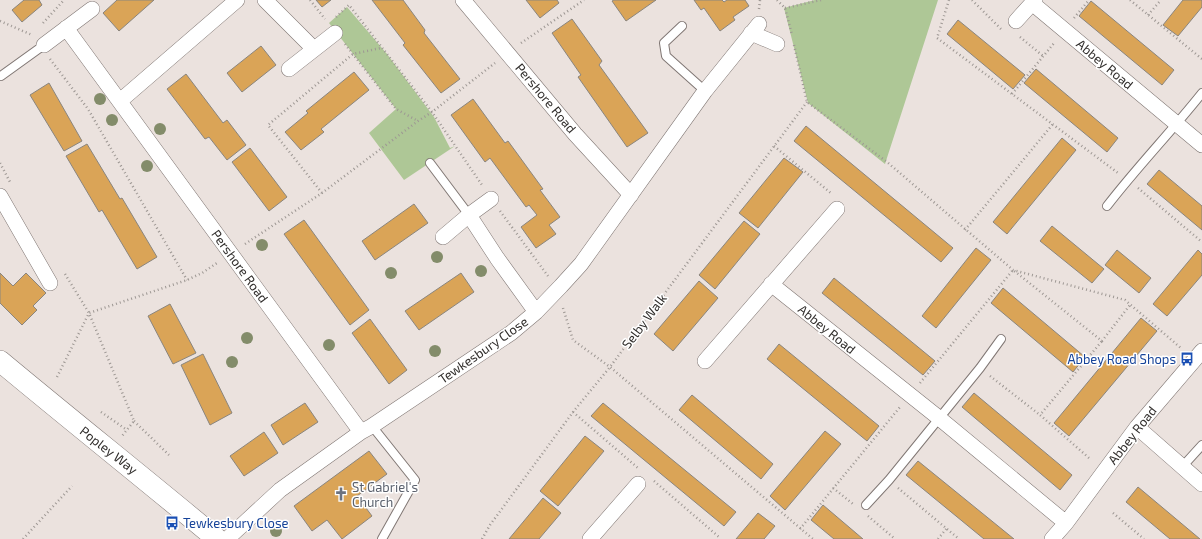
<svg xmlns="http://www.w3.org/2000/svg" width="1202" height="539" viewBox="0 0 1202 539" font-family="'Exo 2',sans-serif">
	<rect width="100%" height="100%" fill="#ebe2de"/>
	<path fill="#aec796" d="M 815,0 L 938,0 L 885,164 L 808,103 L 784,8 Z
		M 347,7 L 387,54 L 434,117 L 450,148 L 455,146 L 404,180 L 369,133 L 396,109 L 329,23 Z"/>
	<path fill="#daa457" stroke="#8a857e" d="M 24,0 L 39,0 L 42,5 L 22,22 L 12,10 Z
		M 117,0 L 154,0 L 119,31 L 103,13 Z
		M 316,0 L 331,0 L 322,7 Z
		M 372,0 L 403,0 L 425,30 L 424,33 L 460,79 L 441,93 L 403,45 L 405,43 Z
		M 526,0 L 557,0 L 559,3 L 540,18 Z
		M 614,0 L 656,0 L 626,21 L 612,1 Z
		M 694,0 L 722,0 L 724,2 L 727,0 L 745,0 L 749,6 L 733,17 L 735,20 L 720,31 L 704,8 L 701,10 Z
		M 1183,0 L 1202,0 L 1202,7 L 1178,36 L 1163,25 Z
		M 1091,1 L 1174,70 L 1162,85 L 1079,16 Z
		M 572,19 L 602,61 L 599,65 L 648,133 L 627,147 L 578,77 L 581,75 L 552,33 Z
		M 958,20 L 1025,75 L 1013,89 L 947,34 Z
		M 261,46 L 276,65 L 242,92 L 227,73 Z
		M 1036,69 L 1118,138 L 1107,152 L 1024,83 Z
		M 354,72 L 369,90 L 321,129 L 324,132 L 301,150 L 285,132 L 308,113 L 306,111 Z
		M 186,74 L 223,123 L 227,120 L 246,145 L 227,160 L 209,137 L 205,139 L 167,89 Z
		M 49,83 L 82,141 L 64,151 L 30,95 Z
		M 473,99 L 505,143 L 508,141 L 543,189 L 540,190 L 560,217 L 549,225 L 556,234 L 536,248 L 521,227 L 537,215 L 529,205 L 526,207 L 490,158 L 485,162 L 451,115 Z
		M 806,126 L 953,248 L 941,262 L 794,141 Z
		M 1062,138 L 1076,150 L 1007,234 L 993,222 Z
		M 87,144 L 120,199 L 122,198 L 157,257 L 137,269 L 102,210 L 99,212 L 66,156 Z
		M 250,148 L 287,197 L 269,211 L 232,162 Z
		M 784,158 L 803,172 L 758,228 L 739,213 Z
		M 1159,170 L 1202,206 L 1202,230 L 1147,184 Z
		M 414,204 L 428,223 L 375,260 L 362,241 Z
		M 304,220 L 369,310 L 350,325 L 284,234 Z
		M 744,221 L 760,234 L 715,289 L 699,275 Z
		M 1052,226 L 1104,269 L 1092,283 L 1040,241 Z
		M 976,248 L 991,260 L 936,328 L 922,316 Z
		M 1117,250 L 1151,278 L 1139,293 L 1105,265 Z
		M 1198,250 L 1202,254 L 1202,275 L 1167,316 L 1153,304 Z
		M 0,273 L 13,286 L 26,273 L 46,293 L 33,306 L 37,310 L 22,325 L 0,303 Z
		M 461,273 L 474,292 L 419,330 L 405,311 Z
		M 834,278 L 935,361 L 923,375 L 822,293 Z
		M 699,281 L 718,298 L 673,351 L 654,334 Z
		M 1003,288 L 1085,357 L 1073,372 L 991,303 Z
		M 170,304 L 196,353 L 173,364 L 148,316 Z
		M 1141,318 L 1157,331 L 1069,436 L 1054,423 Z
		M 370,319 L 407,370 L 389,384 L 352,333 Z
		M 779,344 L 879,426 L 867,441 L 767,359 Z
		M 203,354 L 232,413 L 210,425 L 181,365 Z
		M 974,393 L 1072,475 L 1060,490 L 962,407 Z
		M 692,395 L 773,464 L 761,479 L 679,410 Z
		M 305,403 L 318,422 L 283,445 L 271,425 Z
		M 603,403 L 736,512 L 724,526 L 591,416 Z
		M 825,431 L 841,444 L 785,510 L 770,496 Z
		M 264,432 L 278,453 L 244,476 L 230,456 Z
		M 585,436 L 604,451 L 558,506 L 540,491 Z
		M 369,451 L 387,474 L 357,496 L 372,516 L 342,539 L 327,520 L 312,531 L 294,506 Z
		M 918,461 L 1014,539 L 984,539 L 906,475 Z
		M 1138,487 L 1200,539 L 1170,539 L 1126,502 Z
		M 543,498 L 561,513 L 539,539 L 509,539 Z
		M 823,505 L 863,539 L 834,539 L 811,520 Z
		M 758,513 L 775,526 L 764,539 L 736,539 Z"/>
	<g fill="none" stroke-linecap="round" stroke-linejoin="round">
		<g stroke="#807774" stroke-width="10">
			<path id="lane" d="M 682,26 L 664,43 L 666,56 L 705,91
				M 1,76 L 44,45
				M 430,163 L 469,215
				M 1107,206 C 1137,167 1171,132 1202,93
				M 372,426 L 415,480 L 382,539
				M 1182,467 L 1202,445
				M 866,505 L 889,480 L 980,368 L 1001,339"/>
		</g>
		<g stroke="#807774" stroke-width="16">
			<path id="street" d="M 265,0 L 314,49
				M 463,0 L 575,134 L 631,195
				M 1032,3 L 1202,145
				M 1016,21 L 1035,0
				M 66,28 L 361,432
				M 751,33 L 777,44
				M 44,45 L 92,9
				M 289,69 L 335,33
				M 120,101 L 237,0
				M 0,196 L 50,283
				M 469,215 L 497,258 L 536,312
				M 443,237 L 469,215 L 491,199
				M 771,284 L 939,418 L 1066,523
				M 705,361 L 837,209
				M 1137,427 L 1202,484
				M 227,539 L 280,490 L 361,432 L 372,426 L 511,333 L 536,312 L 561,286 L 581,264 L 705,91 L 759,24
				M 590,539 L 638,484
				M 1052,539 L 1066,523 L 1137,427 L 1202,351"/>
		</g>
		<g stroke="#807774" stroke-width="22">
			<path id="secondary" d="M 0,361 C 72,421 145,479 217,539"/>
		</g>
		<path stroke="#9d9793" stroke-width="2.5" stroke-dasharray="1 3" stroke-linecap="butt" d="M 310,0 L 325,19
			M 777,0 L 785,8 L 792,35
			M 949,0 L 937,38 L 1118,173
			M 972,0 L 1001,29
			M 1130,0 L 1202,59
			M 785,8 L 821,0
			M 759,9 L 760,0
			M 1148,15 L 1161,0
			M 336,17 L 349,5 L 432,112 L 482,185
			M 1074,18 L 1089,0
			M 0,21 L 32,35
			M 43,23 L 64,0
			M 1020,37 L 1043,56
			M 521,43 L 584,0
			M 345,44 L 396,109 L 418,121
			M 794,45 L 807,102 L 887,162 L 1013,270 L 1125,300 L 1182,349
			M 50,59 L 88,109 L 187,280
			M 1012,94 L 1055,42
			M 774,146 L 832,194
			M 0,163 L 10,182
			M 1138,188 L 1202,242
			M 322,193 L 268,125 L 353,54 L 381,48
			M 500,211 L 548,276
			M 965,230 L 1053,124
			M 245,244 L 322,193 L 418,121 L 432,112 L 495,63
			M 65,274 L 89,313 L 134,421 L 122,436
			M 563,308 L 573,340 L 610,367 L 813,539
			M 990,376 L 1040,415
			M 57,377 L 89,313 L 187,280 L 202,273 L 217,263
			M 920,383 L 1013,270 L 1102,341 L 1130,305
			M 101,412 L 127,430
			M 573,412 L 638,468
			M 134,421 L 169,455
			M 1089,458 L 1040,415 L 1102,341
			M 654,481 L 719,537
			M 833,488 L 853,504
			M 898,488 L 959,539
			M 1113,513 L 1144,539
			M 868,516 L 895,539
			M 800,529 L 900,407
			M 23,539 L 72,486
			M 482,539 L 490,525 L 573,412 L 610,367 L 807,102
			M 938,539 L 947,528"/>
		<use href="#lane" stroke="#fff" stroke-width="8"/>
		<use href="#street" stroke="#fff" stroke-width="15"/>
		<use href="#secondary" stroke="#fff" stroke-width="21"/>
	</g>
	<g fill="#838c6a">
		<circle cx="100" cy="99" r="6"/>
		<circle cx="112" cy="120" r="6"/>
		<circle cx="160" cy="129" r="6"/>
		<circle cx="147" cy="166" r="6"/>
		<circle cx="262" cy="245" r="6"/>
		<circle cx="437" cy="257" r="6"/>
		<circle cx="481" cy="271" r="6"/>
		<circle cx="391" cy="273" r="6"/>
		<circle cx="247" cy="338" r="6"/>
		<circle cx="329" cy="345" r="6"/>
		<circle cx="435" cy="351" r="6"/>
		<circle cx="232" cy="362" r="6"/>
		<circle cx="276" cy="531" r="6"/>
	</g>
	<defs>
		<g id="bus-bare" transform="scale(1.08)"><path d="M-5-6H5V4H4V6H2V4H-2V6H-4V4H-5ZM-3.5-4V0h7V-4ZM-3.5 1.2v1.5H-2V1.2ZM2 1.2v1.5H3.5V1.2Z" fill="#1a4fb4" stroke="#fff" stroke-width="2.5" paint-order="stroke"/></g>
		<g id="church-bare" transform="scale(1.08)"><path d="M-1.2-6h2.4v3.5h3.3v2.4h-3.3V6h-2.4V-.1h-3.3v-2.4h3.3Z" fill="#6b7280" stroke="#fff" stroke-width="2.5" paint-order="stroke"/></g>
	</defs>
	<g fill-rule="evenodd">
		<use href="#bus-bare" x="1187" y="359"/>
		<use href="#church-bare" x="341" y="494"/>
		<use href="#bus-bare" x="172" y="523"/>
	</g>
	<g text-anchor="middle" stroke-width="3" stroke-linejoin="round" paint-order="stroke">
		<g font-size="13" fill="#312e2c" stroke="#fff">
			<text transform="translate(1105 64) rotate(40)" y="5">Abbey Road</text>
			<text transform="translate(546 98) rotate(50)" y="5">Pershore Road</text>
			<text transform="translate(240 266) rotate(54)" y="5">Pershore Road</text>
			<text transform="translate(644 321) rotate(-53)" y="5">Selby Walk</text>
			<text transform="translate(827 329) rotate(39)" y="5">Abbey Road</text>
			<text transform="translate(483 350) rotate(-35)" y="5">Tewkesbury Close</text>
			<text transform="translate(1132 435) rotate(-52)" y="5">Abbey Road</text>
			<text transform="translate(109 450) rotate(38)" y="5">Popley Way</text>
		</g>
		<g font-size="13" fill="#164399" stroke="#fff" text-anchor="end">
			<text x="1176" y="364">Abbey Road Shops</text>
			<text x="183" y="528" text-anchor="start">Tewkesbury Close</text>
		</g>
		<g font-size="13" fill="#5b616d" stroke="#fff" text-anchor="start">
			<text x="352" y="492">St Gabriel's<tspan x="352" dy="15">Church</tspan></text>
		</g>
	</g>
</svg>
